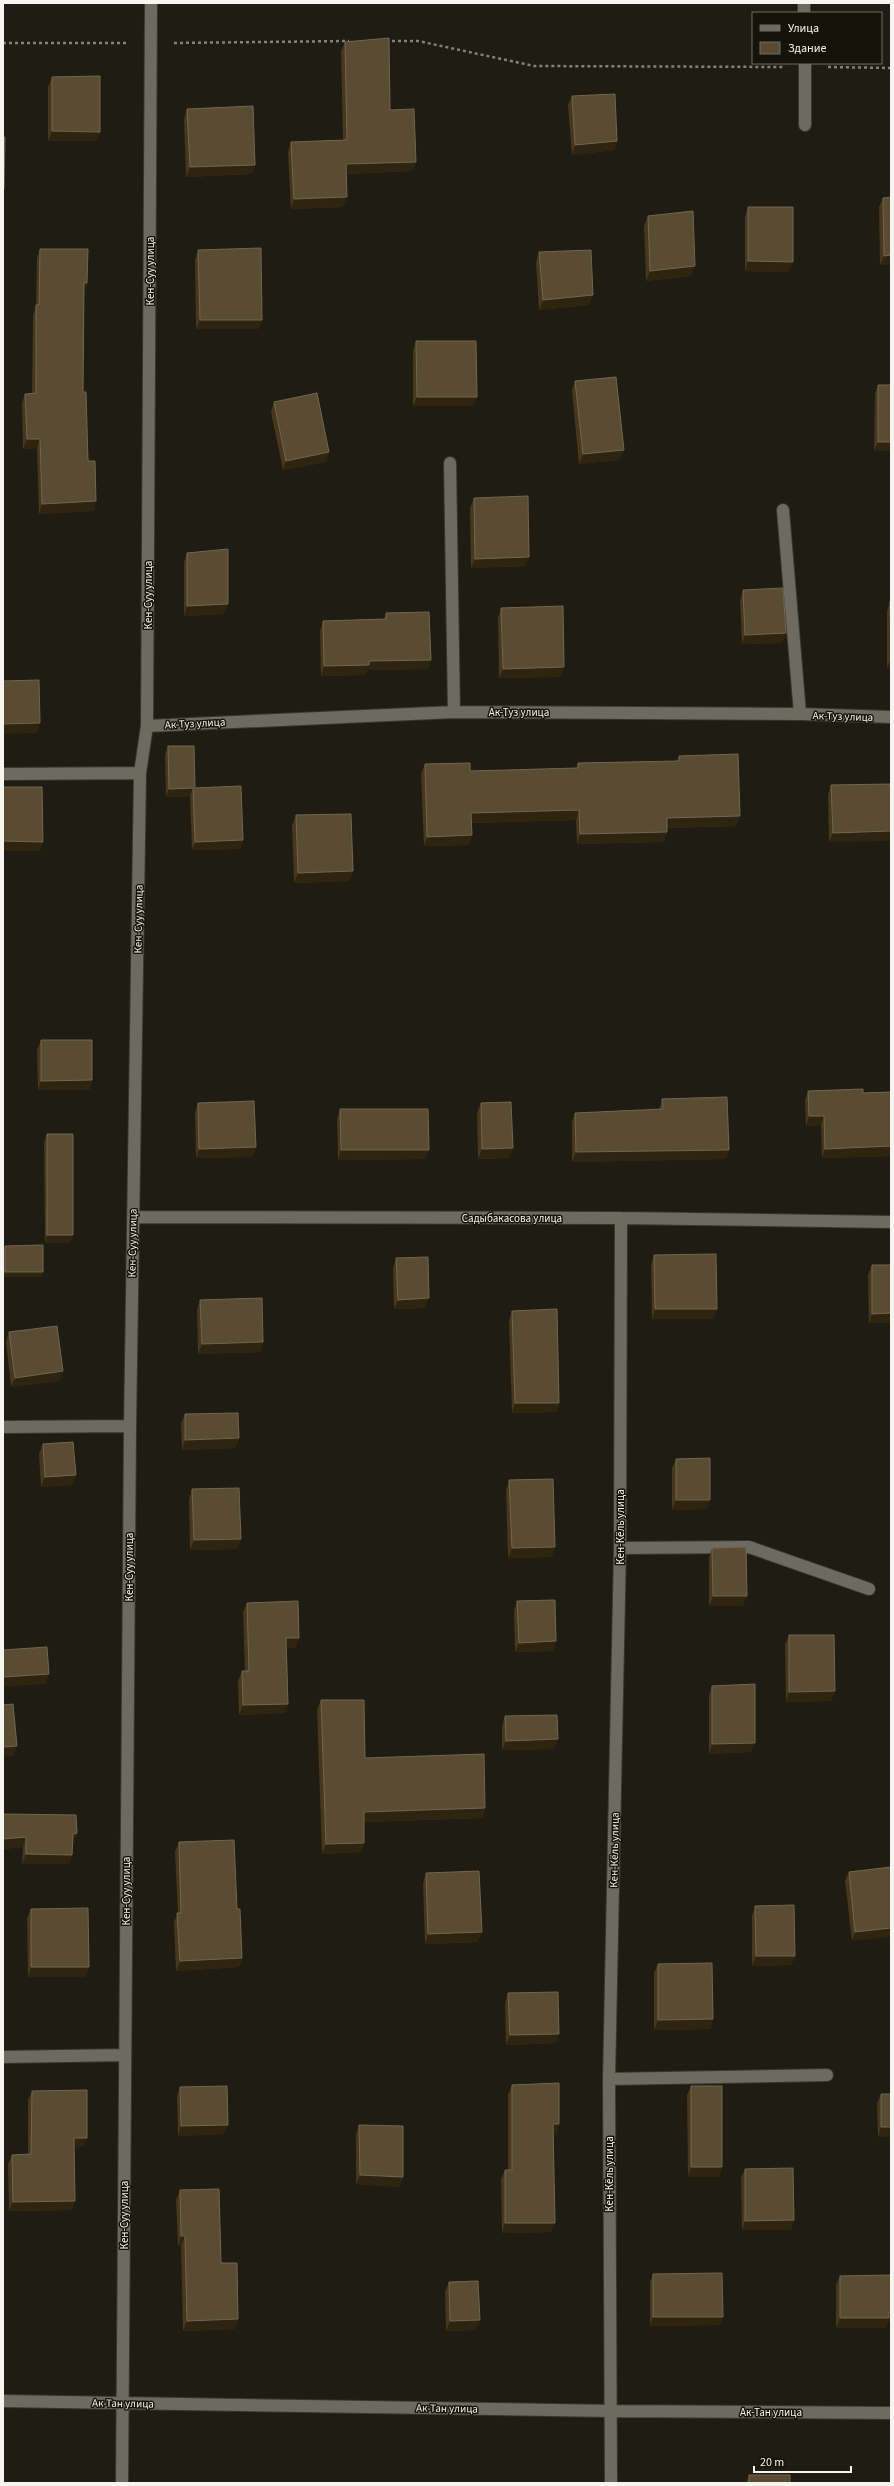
<svg xmlns="http://www.w3.org/2000/svg" width="894" height="2486" viewBox="0 0 894 2486" font-family="'Source Sans 3',sans-serif">
	<rect width="100%" height="100%" fill="#1e1c13"/>
	<g fill="none" stroke-linecap="round" stroke-linejoin="round">
		<g stroke="#383731" stroke-width="14">
			<path id="minor" d="M 804,3 L 804,13
				M 805,63 L 805,125
				M 450,463 L 454,712
				M 783,510 L 800,714
				M 147,726 L 454,712 L 800,714 L 891,717
				M 3,774 L 140,773
				M 133,1217 L 621,1218 L 891,1222
				M 3,1427 L 130,1426
				M 620,1548 L 749,1547 L 869,1589
				M 3,2057 L 125,2055
				M 609,2079 L 827,2075
				M 3,2401 L 611,2411 L 891,2413
				M 122,2483 L 130,1426 L 140,773 L 147,726 L 151,3
				M 611,2483 L 609,2079 L 620,1548 L 621,1218"/>
		</g>
		<path stroke="#83827a" stroke-width="2.5" stroke-dasharray="3 3" stroke-linecap="butt" d="M 386,41 L 418,41 L 534,66 L 783,67
			M 3,43 L 127,43
			M 174,43 L 349,41
			M 828,67 L 891,68"/>
		<use href="#minor" stroke="#6d6b60" stroke-width="12"/>
	</g>
	<path fill="#47371c" d="M 345,42 L 390,110 L 416,162 L 412,171 L 346,174 L 343,207 L 291,209 L 288,152 L 291,142 L 343,140 L 341,51 Z
		M 52,77 L 100,132 L 96,141 L 48,141 L 48,87 Z
		M 572,96 L 617,141 L 614,150 L 572,155 L 568,105 Z
		M 187,109 L 255,165 L 252,174 L 186,177 L 184,119 Z
		M 883,198 L 891,265 L 880,265 L 879,207 Z
		M 748,207 L 789,272 L 745,271 L 745,217 Z
		M 648,216 L 691,276 L 646,281 L 644,226 Z
		M 40,249 L 87,283 L 84,292 L 83,392 L 88,461 L 96,501 L 93,511 L 39,514 L 37,448 L 23,449 L 22,403 L 25,394 L 32,394 L 33,315 L 36,306 L 37,258 Z
		M 198,250 L 262,320 L 258,329 L 196,329 L 195,260 Z
		M 539,252 L 589,305 L 539,310 L 536,262 Z
		M 416,341 L 473,406 L 413,406 L 413,351 Z
		M 575,381 L 620,460 L 579,464 L 572,390 Z
		M 878,385 L 891,451 L 874,451 L 875,394 Z
		M 274,402 L 326,462 L 283,470 L 271,412 Z
		M 474,498 L 525,566 L 471,568 L 470,508 Z
		M 187,553 L 224,614 L 184,616 L 184,562 Z
		M 743,590 L 786,633 L 782,643 L 742,644 L 740,600 Z
		M 890,601 L 891,668 L 887,668 L 887,611 Z
		M 501,608 L 561,677 L 499,678 L 498,618 Z
		M 386,613 L 428,669 L 367,670 L 365,675 L 321,676 L 320,631 L 323,621 L 384,619 Z
		M 168,746 L 195,788 L 243,840 L 240,849 L 192,850 L 190,796 L 166,797 L 165,755 Z
		M 679,756 L 736,826 L 667,828 L 667,832 L 664,842 L 577,844 L 576,820 L 472,823 L 472,835 L 469,845 L 424,846 L 421,774 L 425,764 L 470,771 L 576,769 L 578,763 L 677,761 Z
		M 891,784 L 829,842 L 828,795 L 831,785 Z
		M 296,815 L 353,871 L 349,881 L 294,883 L 292,825 Z
		M 41,1040 L 92,1080 L 89,1090 L 38,1090 L 37,1050 Z
		M 808,1091 L 863,1093 L 891,1092 L 891,1156 L 822,1158 L 821,1125 L 806,1126 L 805,1100 Z
		M 662,1099 L 726,1159 L 572,1162 L 572,1122 L 575,1113 L 659,1110 Z
		M 198,1103 L 256,1147 L 252,1157 L 196,1158 L 195,1113 Z
		M 481,1103 L 509,1158 L 478,1159 L 477,1113 Z
		M 340,1109 L 429,1150 L 425,1159 L 338,1160 L 337,1119 Z
		M 47,1134 L 70,1243 L 45,1243 L 44,1142 Z
		M 5,1246 L 43,1272 L 41,1277 L 4,1277 L 4,1251 Z
		M 654,1255 L 717,1309 L 713,1319 L 652,1319 L 651,1265 Z
		M 396,1258 L 425,1308 L 394,1309 L 393,1268 Z
		M 872,1265 L 891,1265 L 891,1323 L 869,1323 L 868,1275 Z
		M 200,1300 L 263,1342 L 260,1352 L 198,1354 L 197,1310 Z
		M 512,1311 L 559,1403 L 556,1412 L 512,1413 L 509,1321 Z
		M 9,1332 L 63,1371 L 59,1381 L 11,1387 L 6,1342 Z
		M 185,1414 L 239,1438 L 235,1448 L 182,1450 L 181,1424 Z
		M 43,1444 L 76,1475 L 72,1485 L 41,1487 L 39,1454 Z
		M 676,1459 L 707,1509 L 672,1510 L 672,1468 Z
		M 509,1480 L 552,1557 L 508,1558 L 506,1490 Z
		M 192,1489 L 241,1539 L 237,1549 L 190,1550 L 189,1499 Z
		M 712,1548 L 743,1606 L 709,1606 L 709,1557 Z
		M 517,1601 L 556,1641 L 553,1651 L 515,1652 L 514,1611 Z
		M 247,1603 L 296,1648 L 286,1648 L 288,1704 L 284,1713 L 239,1715 L 238,1681 L 242,1671 L 245,1671 L 243,1612 Z
		M 789,1635 L 835,1691 L 831,1701 L 786,1702 L 785,1645 Z
		M 712,1686 L 751,1752 L 709,1754 L 709,1696 Z
		M 321,1700 L 365,1758 L 485,1808 L 482,1818 L 364,1822 L 364,1843 L 361,1852 L 322,1854 L 317,1710 Z
		M 505,1716 L 554,1749 L 502,1750 L 502,1726 Z
		M 3,1814 L 77,1833 L 74,1843 L 73,1843 L 72,1855 L 69,1864 L 22,1864 L 23,1847 L 3,1849 Z
		M 179,1842 L 242,1958 L 239,1967 L 176,1971 L 174,1922 L 178,1913 L 175,1852 Z
		M 891,1867 L 852,1941 L 845,1881 L 849,1872 Z
		M 426,1873 L 478,1942 L 425,1944 L 423,1883 Z
		M 755,1906 L 795,1956 L 791,1965 L 752,1966 L 752,1916 Z
		M 31,1909 L 89,1967 L 85,1977 L 28,1977 L 27,1918 Z
		M 658,1964 L 713,2019 L 710,2029 L 654,2030 L 654,1973 Z
		M 508,1993 L 556,2043 L 506,2045 L 505,2003 Z
		M 512,2085 L 559,2124 L 556,2134 L 553,2134 L 551,2232 L 502,2233 L 501,2179 L 505,2170 L 508,2170 L 508,2095 Z
		M 691,2086 L 722,2167 L 719,2177 L 688,2177 L 687,2095 Z
		M 180,2087 L 224,2134 L 178,2136 L 177,2096 Z
		M 32,2091 L 83,2147 L 74,2147 L 72,2210 L 9,2211 L 8,2164 L 12,2155 L 28,2154 L 28,2100 Z
		M 881,2094 L 891,2137 L 878,2137 L 877,2104 Z
		M 359,2125 L 403,2177 L 399,2187 L 356,2184 L 356,2134 Z
		M 745,2169 L 791,2230 L 742,2230 L 741,2178 Z
		M 180,2190 L 221,2263 L 238,2319 L 235,2329 L 183,2331 L 181,2246 L 178,2246 L 176,2200 Z
		M 653,2274 L 720,2325 L 650,2326 L 650,2282 Z
		M 840,2276 L 888,2322 L 885,2328 L 836,2328 L 836,2285 Z
		M 449,2282 L 476,2330 L 446,2331 L 445,2292 Z
		M 749,2475 L 749,2483 L 746,2483 Z"/>
	<path fill="#2f240f" d="M 52,131 L 100,132 L 96,141 L 48,141 Z
		M 617,141 L 614,150 L 572,155 L 575,145 Z
		M 416,162 L 412,171 L 342,174 L 346,164 Z
		M 255,165 L 252,174 L 186,177 L 190,167 Z
		M 347,197 L 343,207 L 291,209 L 294,199 Z
		M 891,255 L 891,265 L 880,265 L 884,256 Z
		M 748,261 L 793,262 L 789,272 L 745,271 Z
		M 695,266 L 691,276 L 646,281 L 650,271 Z
		M 84,283 L 87,283 L 84,293 Z
		M 593,295 L 589,305 L 539,310 L 543,300 Z
		M 200,320 L 262,320 L 258,329 L 196,329 Z
		M 417,397 L 477,397 L 473,406 L 413,406 Z
		M 27,439 L 40,439 L 37,448 L 23,449 Z
		M 878,442 L 891,442 L 891,451 L 874,451 Z
		M 624,450 L 620,460 L 579,464 L 583,454 Z
		M 329,452 L 326,462 L 283,470 L 286,461 Z
		M 96,501 L 93,511 L 39,514 L 42,504 Z
		M 529,557 L 525,566 L 471,568 L 475,559 Z
		M 228,604 L 224,614 L 184,616 L 187,606 Z
		M 786,633 L 782,643 L 742,644 L 745,635 Z
		M 891,659 L 891,668 L 887,668 Z
		M 431,660 L 428,669 L 367,670 L 365,675 L 321,676 L 324,666 L 369,661 Z
		M 564,667 L 561,677 L 499,678 L 503,669 Z
		M 40,723 L 37,733 L 3,734 L 3,724 Z
		M 193,788 L 190,796 L 166,797 L 169,789 Z
		M 579,810 L 576,820 L 468,823 L 471,813 Z
		M 740,816 L 736,826 L 664,828 L 667,818 Z
		M 891,831 L 891,841 L 829,842 L 833,833 Z
		M 667,832 L 664,842 L 577,844 L 580,834 Z
		M 472,835 L 469,845 L 424,846 L 427,837 Z
		M 243,840 L 240,849 L 192,850 L 195,842 Z
		M 3,841 L 43,842 L 40,851 L 3,851 Z
		M 353,871 L 349,881 L 294,883 L 298,873 Z
		M 92,1080 L 89,1090 L 38,1090 L 41,1081 Z
		M 809,1116 L 824,1116 L 821,1125 L 806,1126 Z
		M 891,1146 L 891,1156 L 822,1158 L 825,1149 Z
		M 256,1147 L 252,1157 L 196,1158 L 199,1149 Z
		M 513,1148 L 509,1158 L 478,1159 L 482,1149 Z
		M 341,1150 L 429,1150 L 425,1159 L 338,1160 Z
		M 729,1150 L 726,1159 L 572,1162 L 576,1152 Z
		M 47,1235 L 73,1235 L 70,1243 L 45,1243 Z
		M 5,1272 L 43,1272 L 41,1277 L 4,1277 Z
		M 429,1298 L 425,1308 L 394,1309 L 398,1300 Z
		M 655,1309 L 717,1309 L 713,1319 L 652,1319 Z
		M 891,1313 L 891,1323 L 869,1323 L 872,1314 Z
		M 263,1342 L 260,1352 L 198,1354 L 202,1344 Z
		M 63,1371 L 59,1381 L 11,1387 L 15,1378 Z
		M 515,1403 L 559,1403 L 556,1412 L 512,1413 Z
		M 239,1438 L 235,1448 L 182,1450 L 185,1440 Z
		M 76,1475 L 72,1485 L 41,1487 L 45,1477 Z
		M 676,1500 L 710,1500 L 707,1509 L 672,1510 Z
		M 241,1539 L 237,1549 L 190,1550 L 194,1540 Z
		M 555,1547 L 552,1557 L 508,1558 L 512,1548 Z
		M 713,1596 L 747,1596 L 743,1606 L 709,1606 Z
		M 286,1638 L 299,1638 L 296,1648 L 282,1648 Z
		M 556,1641 L 553,1651 L 515,1652 L 519,1643 Z
		M 49,1674 L 45,1684 L 3,1687 L 3,1677 Z
		M 835,1691 L 831,1701 L 786,1702 L 789,1692 Z
		M 288,1704 L 284,1713 L 239,1715 L 243,1705 Z
		M 558,1739 L 554,1749 L 502,1750 L 506,1741 Z
		M 755,1743 L 751,1752 L 709,1754 L 712,1744 Z
		M 17,1746 L 13,1756 L 3,1757 L 3,1747 Z
		M 485,1808 L 482,1818 L 360,1822 L 364,1812 Z
		M 77,1833 L 74,1843 L 69,1843 L 73,1834 Z
		M 26,1837 L 23,1847 L 3,1849 L 3,1839 Z
		M 364,1843 L 361,1852 L 322,1854 L 326,1844 Z
		M 26,1854 L 72,1855 L 69,1864 L 22,1864 Z
		M 891,1928 L 891,1937 L 852,1941 L 855,1932 Z
		M 482,1932 L 478,1942 L 425,1944 L 428,1934 Z
		M 756,1956 L 795,1956 L 791,1965 L 752,1966 Z
		M 242,1958 L 239,1967 L 176,1971 L 180,1961 Z
		M 31,1967 L 89,1967 L 85,1977 L 28,1977 Z
		M 713,2019 L 710,2029 L 654,2030 L 658,2020 Z
		M 559,2034 L 556,2043 L 506,2045 L 510,2035 Z
		M 553,2124 L 559,2124 L 556,2134 L 549,2134 Z
		M 228,2125 L 224,2134 L 178,2136 L 181,2126 Z
		M 881,2127 L 891,2127 L 891,2137 L 878,2137 Z
		M 74,2138 L 87,2138 L 83,2147 L 71,2148 Z
		M 691,2167 L 722,2167 L 719,2177 L 688,2177 Z
		M 360,2175 L 403,2177 L 399,2187 L 356,2184 Z
		M 75,2201 L 72,2210 L 9,2211 L 13,2202 Z
		M 794,2220 L 791,2230 L 742,2230 L 745,2221 Z
		M 505,2223 L 555,2223 L 551,2232 L 502,2233 Z
		M 181,2236 L 185,2236 L 181,2246 L 178,2246 Z
		M 889,2312 L 891,2312 L 891,2322 L 888,2322 L 885,2328 L 836,2328 L 840,2318 Z
		M 653,2317 L 723,2317 L 720,2325 L 650,2326 Z
		M 238,2319 L 235,2329 L 183,2331 L 187,2321 Z
		M 480,2320 L 476,2330 L 446,2331 L 450,2321 Z"/>
	<path fill="#5a4c33" stroke="#726650" d="M 389,38 L 390,110 L 414,109 L 416,162 L 346,164 L 347,197 L 294,199 L 291,142 L 347,140 L 345,42 Z
		M 100,76 L 100,132 L 52,131 L 52,77 Z
		M 615,94 L 617,141 L 575,145 L 572,96 Z
		M 253,106 L 255,165 L 190,167 L 187,109 Z
		M 3,137 L 5,137 L 4,189 L 3,189 Z
		M 891,197 L 891,255 L 884,256 L 883,198 Z
		M 748,207 L 793,207 L 793,262 L 748,261 Z
		M 693,211 L 695,266 L 650,271 L 648,216 Z
		M 261,248 L 262,320 L 200,320 L 198,250 Z
		M 40,249 L 88,249 L 87,283 L 84,283 L 83,392 L 86,392 L 88,461 L 95,461 L 96,501 L 42,504 L 40,439 L 27,439 L 25,394 L 36,393 L 36,305 L 39,305 Z
		M 591,250 L 593,295 L 543,300 L 539,252 Z
		M 416,341 L 476,341 L 477,397 L 417,397 Z
		M 616,377 L 624,450 L 583,454 L 575,381 Z
		M 878,385 L 891,385 L 891,442 L 878,442 Z
		M 317,393 L 329,452 L 286,461 L 274,402 Z
		M 528,496 L 529,557 L 475,559 L 474,498 Z
		M 228,549 L 228,604 L 187,606 L 187,553 Z
		M 783,588 L 786,633 L 745,635 L 743,590 Z
		M 890,601 L 891,601 L 891,659 Z
		M 563,606 L 564,667 L 503,669 L 501,608 Z
		M 429,612 L 431,660 L 369,661 L 369,665 L 324,666 L 323,621 L 386,619 L 386,613 Z
		M 39,680 L 40,723 L 3,724 L 3,681 Z
		M 168,746 L 194,746 L 195,788 L 241,786 L 243,840 L 195,842 L 193,788 L 169,789 Z
		M 738,754 L 740,816 L 667,818 L 667,832 L 580,834 L 579,810 L 471,813 L 472,835 L 427,837 L 425,764 L 470,763 L 470,771 L 578,768 L 578,763 L 679,761 L 679,756 Z
		M 891,784 L 891,831 L 833,833 L 831,785 Z
		M 3,787 L 42,787 L 43,842 L 3,841 Z
		M 351,814 L 353,871 L 298,873 L 296,815 Z
		M 41,1040 L 92,1040 L 92,1080 L 41,1081 Z
		M 863,1089 L 863,1093 L 891,1092 L 891,1146 L 825,1149 L 824,1116 L 809,1116 L 808,1091 Z
		M 727,1097 L 729,1150 L 576,1152 L 575,1113 L 663,1109 L 662,1099 Z
		M 254,1101 L 256,1147 L 199,1149 L 198,1103 Z
		M 511,1102 L 513,1148 L 482,1149 L 481,1103 Z
		M 340,1109 L 428,1109 L 429,1150 L 341,1150 Z
		M 47,1134 L 73,1134 L 73,1235 L 47,1235 Z
		M 43,1245 L 43,1272 L 5,1272 L 5,1246 Z
		M 716,1254 L 717,1309 L 655,1309 L 654,1255 Z
		M 428,1257 L 429,1298 L 398,1300 L 396,1258 Z
		M 872,1265 L 891,1265 L 891,1313 L 872,1314 Z
		M 262,1298 L 263,1342 L 202,1344 L 200,1300 Z
		M 557,1309 L 559,1403 L 515,1403 L 512,1311 Z
		M 57,1326 L 63,1371 L 15,1378 L 9,1332 Z
		M 238,1413 L 239,1438 L 185,1440 L 185,1414 Z
		M 73,1442 L 76,1475 L 45,1477 L 43,1444 Z
		M 710,1458 L 710,1500 L 676,1500 L 676,1459 Z
		M 553,1479 L 555,1547 L 512,1548 L 509,1480 Z
		M 239,1488 L 241,1539 L 194,1540 L 192,1489 Z
		M 746,1547 L 747,1596 L 713,1596 L 712,1548 Z
		M 555,1600 L 556,1641 L 519,1643 L 517,1601 Z
		M 298,1601 L 299,1638 L 286,1638 L 288,1704 L 243,1705 L 242,1671 L 249,1671 L 247,1603 Z
		M 789,1635 L 834,1635 L 835,1691 L 789,1692 Z
		M 47,1647 L 49,1674 L 3,1677 L 3,1650 Z
		M 755,1684 L 755,1743 L 712,1744 L 712,1686 Z
		M 321,1700 L 364,1700 L 365,1758 L 484,1754 L 485,1808 L 364,1812 L 364,1843 L 326,1844 Z
		M 13,1704 L 17,1746 L 3,1747 L 3,1705 Z
		M 557,1715 L 558,1739 L 506,1741 L 505,1716 Z
		M 3,1814 L 76,1815 L 77,1833 L 73,1834 L 72,1855 L 26,1854 L 26,1837 L 3,1839 Z
		M 234,1840 L 237,1909 L 240,1909 L 242,1958 L 180,1961 L 177,1913 L 181,1913 L 179,1842 Z
		M 891,1867 L 891,1928 L 855,1932 L 849,1872 Z
		M 479,1871 L 482,1932 L 428,1934 L 426,1873 Z
		M 794,1905 L 795,1956 L 756,1956 L 755,1906 Z
		M 88,1908 L 89,1967 L 31,1967 L 31,1909 Z
		M 712,1963 L 713,2019 L 658,2020 L 658,1964 Z
		M 558,1992 L 559,2034 L 510,2035 L 508,1993 Z
		M 559,2083 L 559,2124 L 553,2124 L 555,2223 L 505,2223 L 505,2170 L 512,2170 L 512,2085 Z
		M 227,2086 L 228,2125 L 181,2126 L 180,2087 Z
		M 691,2086 L 722,2086 L 722,2167 L 691,2167 Z
		M 87,2090 L 87,2138 L 74,2138 L 75,2201 L 13,2202 L 12,2155 L 31,2154 L 32,2091 Z
		M 881,2094 L 891,2094 L 891,2127 L 881,2127 Z
		M 359,2125 L 403,2126 L 403,2177 L 360,2175 Z
		M 793,2168 L 794,2220 L 745,2221 L 745,2169 Z
		M 219,2189 L 221,2263 L 237,2263 L 238,2319 L 187,2321 L 185,2236 L 181,2236 L 180,2190 Z
		M 722,2273 L 723,2317 L 653,2317 L 653,2274 Z
		M 891,2275 L 891,2312 L 889,2312 L 889,2318 L 840,2318 L 840,2276 Z
		M 478,2281 L 480,2320 L 450,2321 L 449,2282 Z
		M 749,2475 L 790,2475 L 790,2483 L 749,2483 Z"/>
	<g text-anchor="middle" stroke-width="3" stroke-linejoin="round" paint-order="stroke">
		<g font-size="11" fill="#f6f5ef" stroke="#15130a">
			<text transform="translate(150 271) rotate(-90)" y="4">Кен-Суу улица</text>
			<text transform="translate(148 595) rotate(-90)" y="4">Кен-Суу улица</text>
			<text x="519" y="716">Ак-Туз улица</text>
			<text transform="translate(843 716) rotate(2)" y="4">Ак-Туз улица</text>
			<text transform="translate(195 723) rotate(-3)" y="4">Ак-Туз улица</text>
			<text transform="translate(138 919) rotate(-89)" y="4">Кен-Суу улица</text>
			<text x="512" y="1222">Садыбакасова улица</text>
			<text transform="translate(132 1243) rotate(-89)" y="4">Кен-Суу улица</text>
			<text transform="translate(620 1527) rotate(-90)" y="4">Кен-Кёль улица</text>
			<text transform="translate(129 1567) rotate(-90)" y="4">Кен-Суу улица</text>
			<text transform="translate(614 1850) rotate(-89)" y="4">Кен-Кёль улица</text>
			<text transform="translate(126 1891) rotate(-90)" y="4">Кен-Суу улица</text>
			<text transform="translate(609 2174) rotate(-90)" y="4">Кен-Кёль улица</text>
			<text transform="translate(124 2215) rotate(-90)" y="4">Кен-Суу улица</text>
			<text transform="translate(123 2403) rotate(1)" y="4">Ак-Тан улица</text>
			<text transform="translate(447 2408) rotate(1)" y="4">Ак-Тан улица</text>
			<text x="771" y="2416">Ак-Тан улица</text>
		</g>
	</g>
	<rect width="894" height="2486" fill="none" stroke="#f6f5ef" stroke-width="8"/>
	<rect x="752" y="12" width="130" height="52" fill="#15130a" stroke="#6f6d66"/>
	<rect x="760" y="25" width="20" height="6" fill="#6d6b60" stroke="#6f6d66"/>
	<text x="788" y="32" font-size="12" fill="#f6f5ef">Улица</text>
	<rect x="760" y="42" width="20" height="12" fill="#5a4c33" stroke="#6f6d66"/>
	<text x="788" y="52" font-size="12" fill="#f6f5ef">Здание</text>
	<path d="M754 2466v6h97v-6" fill="none" stroke="#f6f5ef" stroke-width="2"/>
	<text x="760" y="2466" font-size="12" fill="#f6f5ef" stroke="#15130a" stroke-width="3" paint-order="stroke">20 m</text>
</svg>
